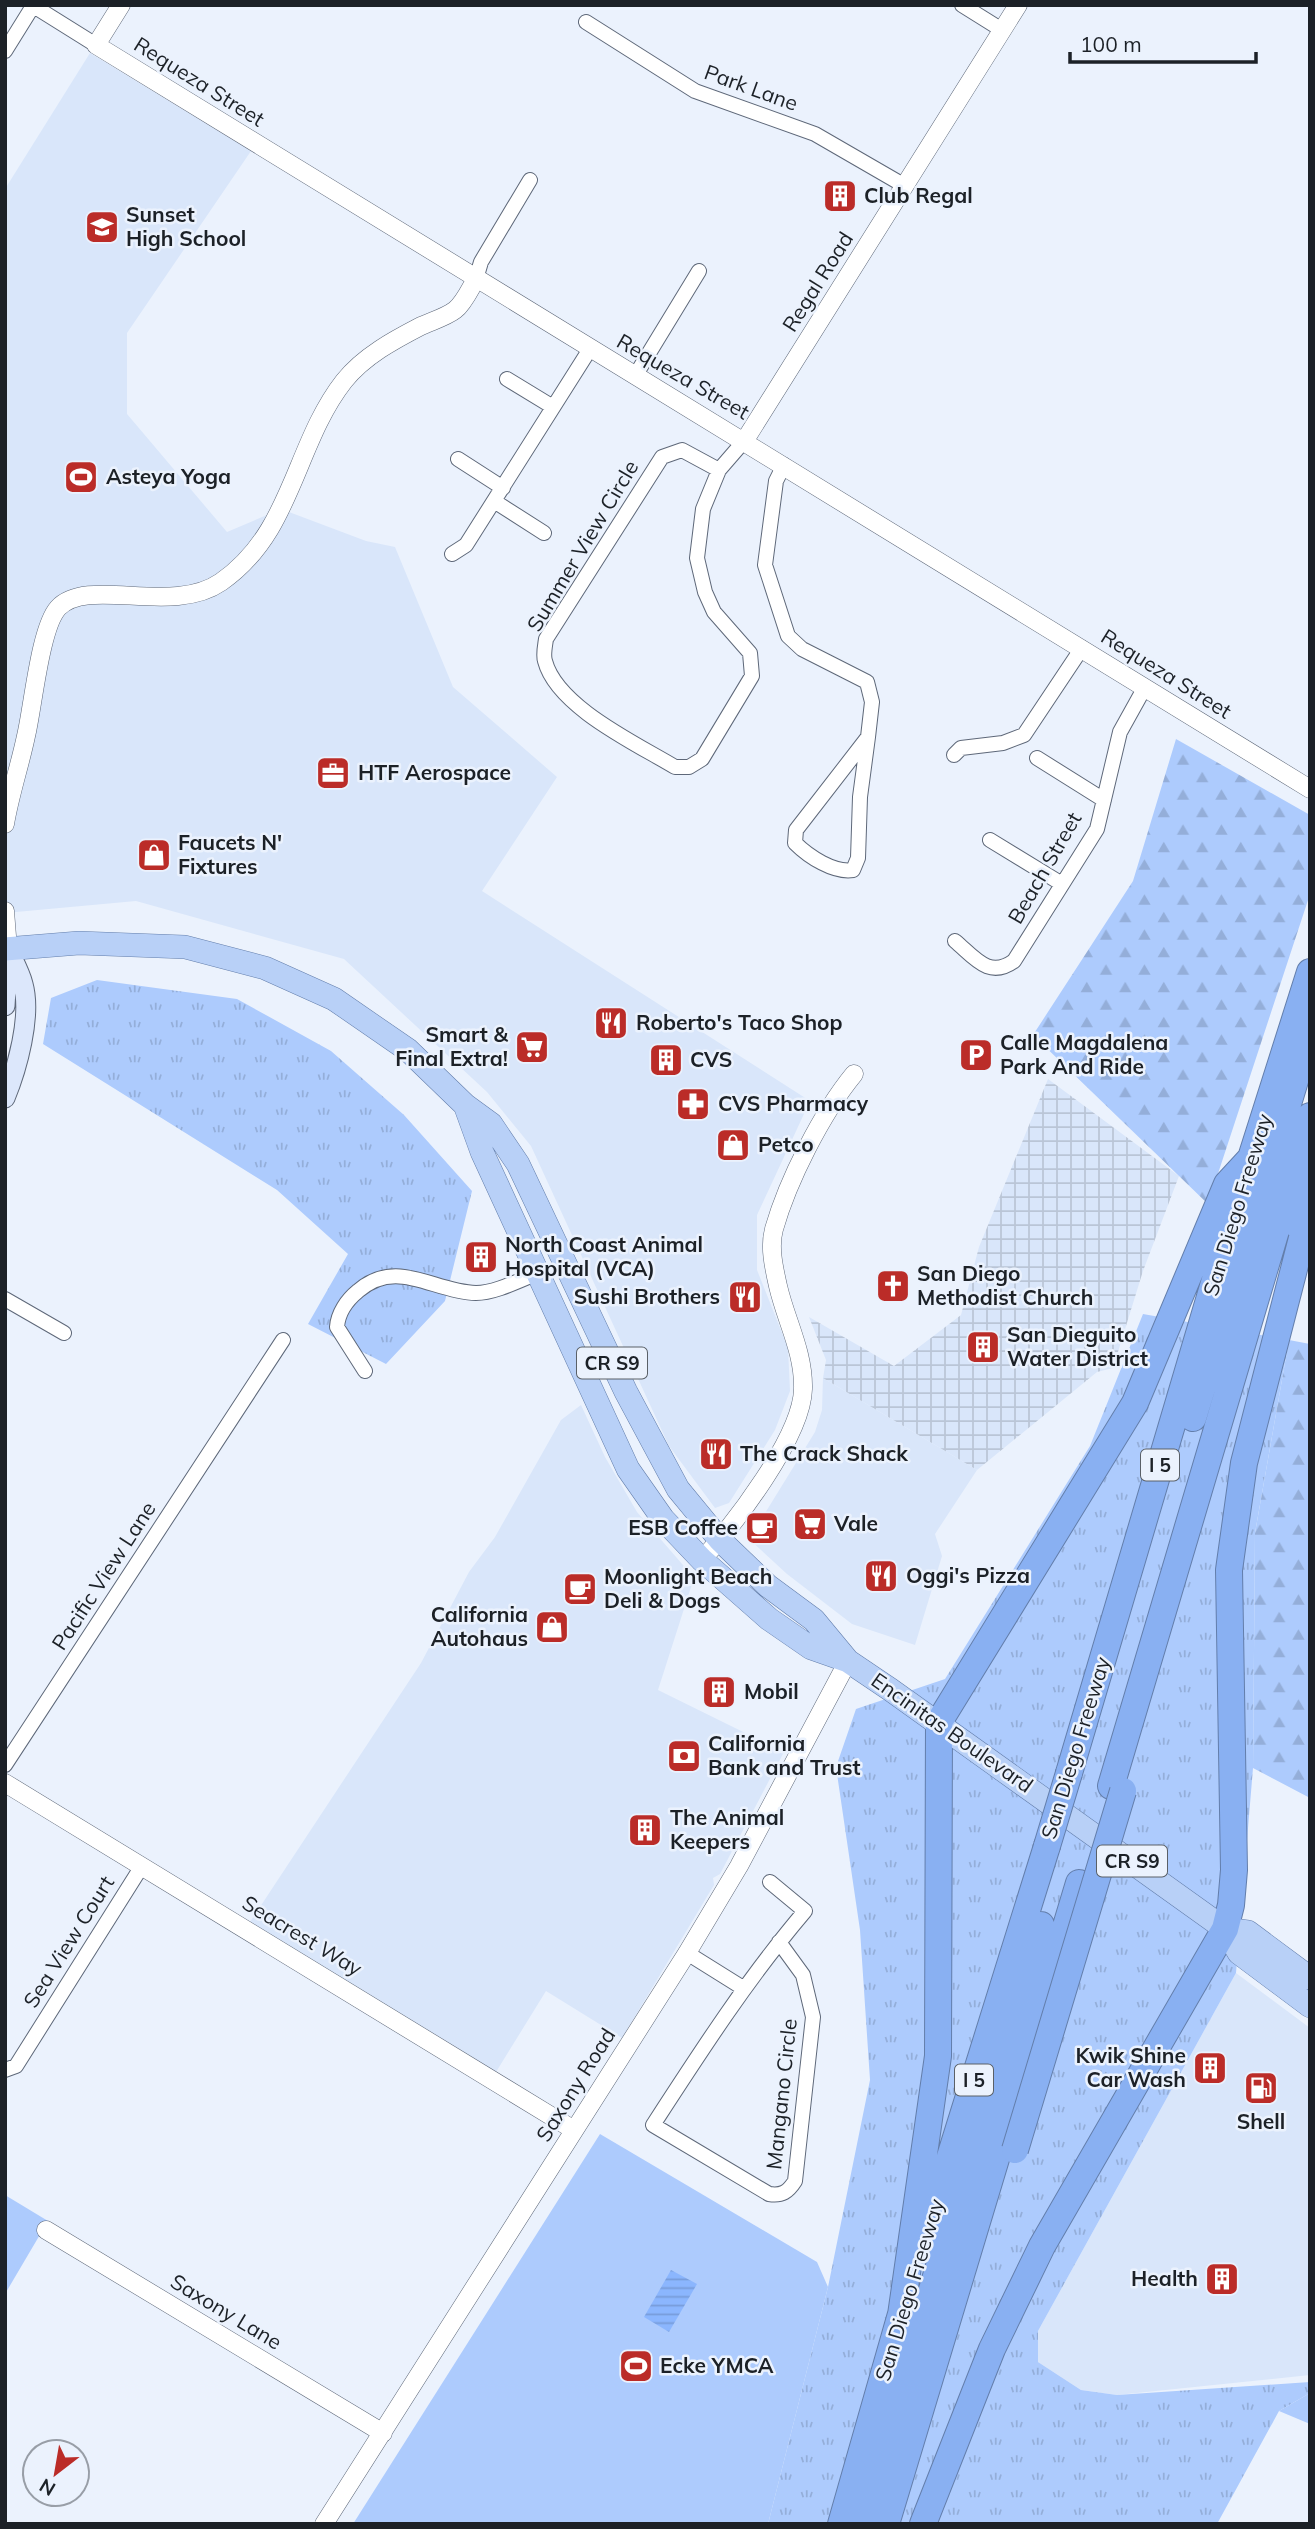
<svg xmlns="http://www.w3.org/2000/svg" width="1315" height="2529" viewBox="0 0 1315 2529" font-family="Mulish,sans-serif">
	<defs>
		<pattern id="industrial-grid" width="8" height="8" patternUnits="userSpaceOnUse" patternTransform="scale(1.75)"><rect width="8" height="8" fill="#d9e6fa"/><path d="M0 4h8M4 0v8" fill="none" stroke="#bac5d6"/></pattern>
		<pattern id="grass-tufts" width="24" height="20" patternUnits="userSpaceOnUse" patternTransform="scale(1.75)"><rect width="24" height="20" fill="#adcbfd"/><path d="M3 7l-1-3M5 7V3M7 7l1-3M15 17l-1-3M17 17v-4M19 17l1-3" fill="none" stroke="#94aed9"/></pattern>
		<pattern id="forest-firs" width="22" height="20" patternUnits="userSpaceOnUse" patternTransform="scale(1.75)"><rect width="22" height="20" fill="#adcbfd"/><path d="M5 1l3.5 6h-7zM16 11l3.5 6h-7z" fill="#94aed9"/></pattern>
		<pattern id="water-rules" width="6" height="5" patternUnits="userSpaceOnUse" patternTransform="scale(1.75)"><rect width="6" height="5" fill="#8bb6fe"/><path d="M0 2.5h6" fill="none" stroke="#779cda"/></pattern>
	</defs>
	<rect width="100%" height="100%" fill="#ebf2fd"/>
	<path fill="#d9e6fa" d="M 90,53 L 251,151 L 127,333 L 127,414 L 227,532 L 281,509 L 366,541 L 395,547 L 453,687 L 557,777 L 482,891 L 810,1101 L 757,1215 L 757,1270 L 788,1348 L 790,1391 L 775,1430 L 729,1503 L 715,1508 L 669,1446 L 531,1146 L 487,1092 L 344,959 L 136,901 L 5,913 L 5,189 Z
		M 823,1378 L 977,1470 L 935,1534 L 942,1556 L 915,1645 L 852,1624 L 787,1574 L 749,1539 L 815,1432 L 822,1410 Z
		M 581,1405 L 605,1457 L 637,1512 L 696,1580 L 691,1587 L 658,1690 L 784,1752 L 720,1874 L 713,1878 L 714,1885 L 622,2038 L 546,1991 L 496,2072 L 248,1925 L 421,1663 L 469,1572 L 495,1537 L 561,1420 Z
		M 1236,1973 L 1310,2028 L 1310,2375 L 1117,2395 L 1081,2390 L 1038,2362 L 1038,2331 Z"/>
	<path fill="url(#industrial-grid)" d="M 1048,1079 L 1179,1176 L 1143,1271 L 1113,1368 L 1097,1372 L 977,1470 L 823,1378 L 826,1360 L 809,1317 L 894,1366 L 961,1315 L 979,1247 Z"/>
	<path fill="url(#grass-tufts)" d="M 97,980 L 237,999 L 331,1051 L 404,1115 L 472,1191 L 445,1301 L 386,1364 L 308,1324 L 348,1254 L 277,1190 L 43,1044 L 51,998 Z
		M 1143,1314 L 1289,1340 L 1255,1533 L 1253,1768 L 1236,1973 L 1038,2331 L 1038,2362 L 1081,2390 L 1117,2395 L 1310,2382 L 1310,2393 L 1279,2411 L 1217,2524 L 768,2524 L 828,2287 L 870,2080 L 860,1930 L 836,1767 L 856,1709 L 945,1679 L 1090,1446 Z"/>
	<path fill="url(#forest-firs)" d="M 1176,739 L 1310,815 L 1310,894 L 1208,1204 L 1033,1035 L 1133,881 Z
		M 1289,1340 L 1310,1344 L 1310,1798 L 1253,1768 L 1255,1533 Z"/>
	<path fill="#adcbfd" d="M 600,2134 L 817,2262 L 828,2287 L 768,2524 L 353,2524 Z
		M 5,2195 L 48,2221 L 5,2294 Z
		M 1310,2393 L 1310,2424 L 1279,2411 Z"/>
	<path fill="url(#water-rules)" d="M 671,2270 L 697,2284 L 669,2332 L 644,2317 Z"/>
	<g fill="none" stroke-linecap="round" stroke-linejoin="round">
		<g stroke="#5e6879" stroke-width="16">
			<path id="minor" d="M 32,5 L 96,45
				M 962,5 L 1002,30
				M 586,22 L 695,91 L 815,134 L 905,186
				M 5,51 L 33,6
				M 476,279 L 481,262 L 530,180
				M 635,376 L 699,271
				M 507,379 L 553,407
				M 682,450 L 719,470 L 703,509 L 697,558 L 705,592 L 714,612 L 750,653 L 752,676 L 702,759 L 689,767 L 675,767 C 637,744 557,707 545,661 C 543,655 545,646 546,639 L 662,457 Z
				M 458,459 L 503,488
				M 784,465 L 776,481 L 765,565 L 788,636 L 802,649 L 867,682 L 872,702 L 868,737
				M 719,470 L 745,440
				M 494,501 L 544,533
				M 452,554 L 466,545 L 590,349
				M 868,737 L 860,797 L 858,858 L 853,870 C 834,873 809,857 795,843 L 796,830 Z
				M 954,755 L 961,748 L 1003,743 L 1024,735 L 1082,648
				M 1037,758 L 1104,800
				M 990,840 L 1062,884
				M 955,941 C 975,958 989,979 1014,961 L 1097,829 L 1120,732 L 1145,687
				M 5,1299 L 64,1333
				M 365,1371 L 337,1327 C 338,1313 347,1300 358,1291 C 397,1257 433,1292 476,1293 C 495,1293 520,1280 538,1273
				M 5,1765 L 283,1340
				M 770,1882 L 805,1911 C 748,1978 701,2051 653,2125 L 769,2194 C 782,2196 788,2192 795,2181 L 813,2017 L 803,1975 L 779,1942
				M 687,1953 L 743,1988
				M 5,2070 L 16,2066 L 142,1866"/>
		</g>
		<g stroke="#5e6879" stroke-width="19">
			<path id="tertiary" d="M 121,5 L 96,45 L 1310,789
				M 745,440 L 1018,5
				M 5,824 C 10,794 20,765 26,736 C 33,707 40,628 58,608 C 88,576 172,616 221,582 C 293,532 294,445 344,381 C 364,356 394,340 421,326 C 432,321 446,317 455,310 C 464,303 470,289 476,279
				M 5,911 L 8,949
				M 702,1560 C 734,1524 802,1437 803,1389 C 804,1352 786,1321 778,1286 C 774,1268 769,1247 774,1229 C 788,1180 822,1113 854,1074
				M 5,1783 L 574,2130
				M 46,2230 L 383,2433
				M 324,2524 L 687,1953 L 739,1866 L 848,1661"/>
		</g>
		<g stroke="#5e6879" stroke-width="21">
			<path id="secondary" d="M 5,1006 L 8,957
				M 5,1098 C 17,1069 32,1016 23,984 C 20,972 13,960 8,949"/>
		</g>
		<g stroke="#637eab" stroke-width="24">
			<path id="primary" d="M 5,949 L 79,943 L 185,947 L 265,968 L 334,999 L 408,1050 L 465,1105 L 491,1124 L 518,1164 L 626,1392 L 678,1489 L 720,1540 L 768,1586 L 814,1620 L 848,1661
				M 465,1105 L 482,1152 L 628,1469 L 663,1519 L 702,1560 L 769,1619 L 811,1648 L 848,1661 L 891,1690 L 1225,1929 L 1248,1932 L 1310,1978
				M 1225,1929 L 1239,1953 L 1310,2006"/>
		</g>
		<g stroke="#637eab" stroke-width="28">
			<path id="motorway" d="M 1296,1224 L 1310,1178
				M 1193,1418 L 1310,1031
				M 1069,1773 L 1251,1158 L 1310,972
				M 1111,1786 L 1310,1116
				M 925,2237 L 1047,1846
				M 901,2315 L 938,2056 L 939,1722 L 1135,1403 L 1227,1184 L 1251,1158
				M 841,2524 L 905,2300
				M 862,2524 L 1041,1925
				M 886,2524 L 1079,1883
				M 923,2524 L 992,2349 L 1042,2246 L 1225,1929 L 1231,1905 L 1234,1870 L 1229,1570 L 1244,1463 L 1310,1207"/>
		</g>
		<use href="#minor" stroke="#fff" stroke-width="14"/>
		<use href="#tertiary" stroke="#fff" stroke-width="18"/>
		<use href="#secondary" stroke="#dce7fb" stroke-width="19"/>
		<use href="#primary" stroke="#b8d0f7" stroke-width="23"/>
		<use href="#motorway" stroke="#89b0f2" stroke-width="26"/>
		<g stroke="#637eab" stroke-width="28" stroke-linecap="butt">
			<path id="motorway-bridge" d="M 1047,1846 L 1069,1773
				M 1015,2150 L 1123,1791"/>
		</g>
		<use href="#motorway-bridge" stroke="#89b0f2" stroke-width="26"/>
	</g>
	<defs>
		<g id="building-square" transform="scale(1.75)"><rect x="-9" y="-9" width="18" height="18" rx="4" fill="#bb2c28" stroke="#ebf2fd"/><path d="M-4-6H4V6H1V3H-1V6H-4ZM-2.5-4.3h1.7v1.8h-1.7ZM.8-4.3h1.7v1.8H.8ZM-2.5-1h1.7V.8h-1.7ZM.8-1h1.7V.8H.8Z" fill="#fff"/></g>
		<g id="school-square" transform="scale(1.75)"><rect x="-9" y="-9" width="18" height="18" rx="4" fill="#bb2c28" stroke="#ebf2fd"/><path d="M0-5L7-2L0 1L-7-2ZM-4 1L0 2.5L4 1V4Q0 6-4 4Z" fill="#fff"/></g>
		<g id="stadium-square" transform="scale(1.75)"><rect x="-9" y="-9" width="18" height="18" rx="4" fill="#bb2c28" stroke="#ebf2fd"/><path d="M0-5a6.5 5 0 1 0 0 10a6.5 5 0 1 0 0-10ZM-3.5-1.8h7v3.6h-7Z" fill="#fff"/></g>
		<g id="office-square" transform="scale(1.75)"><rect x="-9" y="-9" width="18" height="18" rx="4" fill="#bb2c28" stroke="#ebf2fd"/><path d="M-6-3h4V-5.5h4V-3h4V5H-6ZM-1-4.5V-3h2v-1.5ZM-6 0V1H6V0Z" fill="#fff"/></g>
		<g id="shop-square" transform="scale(1.75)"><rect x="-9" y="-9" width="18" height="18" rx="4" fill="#bb2c28" stroke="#ebf2fd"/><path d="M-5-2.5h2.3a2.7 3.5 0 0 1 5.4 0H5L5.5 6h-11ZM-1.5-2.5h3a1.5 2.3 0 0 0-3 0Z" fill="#fff"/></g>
		<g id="restaurant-square" transform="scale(1.75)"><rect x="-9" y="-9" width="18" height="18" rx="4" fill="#bb2c28" stroke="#ebf2fd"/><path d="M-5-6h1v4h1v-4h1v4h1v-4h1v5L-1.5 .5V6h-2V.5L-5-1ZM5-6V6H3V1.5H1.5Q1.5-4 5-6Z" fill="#fff"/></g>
		<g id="supermarket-square" transform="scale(1.75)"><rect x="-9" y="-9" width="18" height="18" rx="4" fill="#bb2c28" stroke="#ebf2fd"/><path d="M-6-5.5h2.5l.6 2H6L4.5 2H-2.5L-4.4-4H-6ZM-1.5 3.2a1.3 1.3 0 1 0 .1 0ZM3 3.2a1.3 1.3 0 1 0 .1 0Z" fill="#fff"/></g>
		<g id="parking-square" transform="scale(1.75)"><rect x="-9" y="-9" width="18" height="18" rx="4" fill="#bb2c28" stroke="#ebf2fd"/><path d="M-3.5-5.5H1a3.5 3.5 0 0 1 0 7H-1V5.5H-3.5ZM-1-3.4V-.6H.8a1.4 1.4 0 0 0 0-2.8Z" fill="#fff"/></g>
		<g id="pharmacy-square" transform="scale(1.75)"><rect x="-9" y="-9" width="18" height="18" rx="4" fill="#bb2c28" stroke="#ebf2fd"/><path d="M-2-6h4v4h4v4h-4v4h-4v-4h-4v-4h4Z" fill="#fff"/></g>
		<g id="church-square" transform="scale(1.75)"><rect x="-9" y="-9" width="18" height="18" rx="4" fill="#bb2c28" stroke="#ebf2fd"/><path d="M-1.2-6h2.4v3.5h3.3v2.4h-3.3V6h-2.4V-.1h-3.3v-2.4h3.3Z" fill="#fff"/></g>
		<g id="cafe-square" transform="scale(1.75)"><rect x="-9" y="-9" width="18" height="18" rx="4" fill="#bb2c28" stroke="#ebf2fd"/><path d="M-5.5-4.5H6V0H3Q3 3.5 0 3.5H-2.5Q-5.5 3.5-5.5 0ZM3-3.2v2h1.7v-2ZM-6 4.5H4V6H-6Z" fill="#fff"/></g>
		<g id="bank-square" transform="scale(1.75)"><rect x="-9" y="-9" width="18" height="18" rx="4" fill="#bb2c28" stroke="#ebf2fd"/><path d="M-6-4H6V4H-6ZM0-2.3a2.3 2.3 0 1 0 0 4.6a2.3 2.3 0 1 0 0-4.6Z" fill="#fff"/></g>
		<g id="fuel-square" transform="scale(1.75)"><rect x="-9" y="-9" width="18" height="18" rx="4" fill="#bb2c28" stroke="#ebf2fd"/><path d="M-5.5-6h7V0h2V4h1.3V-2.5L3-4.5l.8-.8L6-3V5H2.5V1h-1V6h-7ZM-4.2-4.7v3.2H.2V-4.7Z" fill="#fff"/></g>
	</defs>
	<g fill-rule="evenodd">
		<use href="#building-square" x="840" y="196"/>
		<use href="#school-square" x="102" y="227"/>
		<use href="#stadium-square" x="81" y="477"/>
		<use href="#office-square" x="333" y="773"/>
		<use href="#shop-square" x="154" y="855"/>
		<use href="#restaurant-square" x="611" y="1023"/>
		<use href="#supermarket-square" x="532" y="1047"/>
		<use href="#parking-square" x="976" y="1055"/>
		<use href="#building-square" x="666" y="1060"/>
		<use href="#pharmacy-square" x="693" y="1104"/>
		<use href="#shop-square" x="733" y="1145"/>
		<use href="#building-square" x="481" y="1257"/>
		<use href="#church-square" x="893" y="1286"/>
		<use href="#restaurant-square" x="745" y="1297"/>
		<use href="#building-square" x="983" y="1347"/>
		<use href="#restaurant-square" x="716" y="1454"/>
		<use href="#supermarket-square" x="810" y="1524"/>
		<use href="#cafe-square" x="762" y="1528"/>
		<use href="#restaurant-square" x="881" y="1576"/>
		<use href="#cafe-square" x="580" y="1589"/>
		<use href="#shop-square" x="552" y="1627"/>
		<use href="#building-square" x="719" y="1692"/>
		<use href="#bank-square" x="684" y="1756"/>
		<use href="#building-square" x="645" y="1830"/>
		<use href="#building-square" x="1210" y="2068"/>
		<use href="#fuel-square" x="1261" y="2088"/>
		<use href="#building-square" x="1222" y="2279"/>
		<use href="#stadium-square" x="636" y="2366"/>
	</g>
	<g text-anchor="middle" stroke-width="5" stroke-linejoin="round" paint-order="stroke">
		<g fill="#ebf2fd" stroke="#5a6067" stroke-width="2">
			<rect x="577" y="1347.5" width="70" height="31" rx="5"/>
			<rect x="1141" y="1449.5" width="38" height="31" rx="5"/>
			<rect x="1097" y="1845.5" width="70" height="31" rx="5"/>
			<rect x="955" y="2064.5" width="38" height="31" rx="5"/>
		</g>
		<g font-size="19" font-weight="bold" fill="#1c2127">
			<text x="612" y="1370">CR S9</text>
			<text x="1160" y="1472">I 5</text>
			<text x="1132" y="1868">CR S9</text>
			<text x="974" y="2087">I 5</text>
		</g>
		<g font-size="21" fill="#1c2127" stroke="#ebf2fd">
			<text transform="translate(199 82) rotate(32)" y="7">Requeza Street</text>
			<text transform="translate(751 88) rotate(20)" y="7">Park Lane</text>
			<text transform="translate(818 282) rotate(-58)" y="7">Regal Road</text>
			<text transform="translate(683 377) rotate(30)" y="7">Requeza Street</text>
			<text transform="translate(583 546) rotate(-59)" y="7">Summer View Circle</text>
			<text transform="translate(1166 674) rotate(32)" y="7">Requeza Street</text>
			<text transform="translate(1045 868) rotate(-60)" y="7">Beach Street</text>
			<text transform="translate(1238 1205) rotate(-73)" y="7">San Diego Freeway</text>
			<text transform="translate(104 1576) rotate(-57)" y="7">Pacific View Lane</text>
			<text transform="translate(952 1733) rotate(35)" y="7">Encinitas Boulevard</text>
			<text transform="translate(1076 1748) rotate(-73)" y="7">San Diego Freeway</text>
			<text transform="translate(302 1936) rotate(31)" y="7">Seacrest Way</text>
			<text transform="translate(69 1942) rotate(-58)" y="7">Sea View Court</text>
			<text transform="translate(576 2085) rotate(-58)" y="7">Saxony Road</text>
			<text transform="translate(782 2094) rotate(-84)" y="7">Mangano Circle</text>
			<text transform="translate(910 2290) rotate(-73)" y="7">San Diego Freeway</text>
			<text transform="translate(226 2312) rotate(31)" y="7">Saxony Lane</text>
		</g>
		<g font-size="21" font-weight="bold" fill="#1c2127" stroke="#ebf2fd" text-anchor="start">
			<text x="864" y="203">Club Regal</text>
			<text x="126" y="222">Sunset<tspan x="126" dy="24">High School</tspan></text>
			<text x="106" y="484">Asteya Yoga</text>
			<text x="358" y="780">HTF Aerospace</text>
			<text x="178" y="850">Faucets N'<tspan x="178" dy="24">Fixtures</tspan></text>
			<text x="636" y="1030">Roberto's Taco Shop</text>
			<text x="508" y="1042" text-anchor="end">Smart &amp;<tspan x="508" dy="24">Final Extra!</tspan></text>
			<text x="1000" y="1050">Calle Magdalena<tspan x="1000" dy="24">Park And Ride</tspan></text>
			<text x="690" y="1067">CVS</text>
			<text x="718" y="1111">CVS Pharmacy</text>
			<text x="758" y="1152">Petco</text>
			<text x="505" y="1252">North Coast Animal<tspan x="505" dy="24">Hospital (VCA)</tspan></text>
			<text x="917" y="1281">San Diego<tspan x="917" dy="24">Methodist Church</tspan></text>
			<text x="720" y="1304" text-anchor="end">Sushi Brothers</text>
			<text x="1007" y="1342">San Dieguito<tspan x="1007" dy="24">Water District</tspan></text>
			<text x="740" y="1461">The Crack Shack</text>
			<text x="834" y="1531">Vale</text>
			<text x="738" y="1535" text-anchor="end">ESB Coffee</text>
			<text x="906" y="1583">Oggi's Pizza</text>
			<text x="604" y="1584">Moonlight Beach<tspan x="604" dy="24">Deli &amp; Dogs</tspan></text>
			<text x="528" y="1622" text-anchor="end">California<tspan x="528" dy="24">Autohaus</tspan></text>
			<text x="744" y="1699">Mobil</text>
			<text x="708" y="1751">California<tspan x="708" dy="24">Bank and Trust</tspan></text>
			<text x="670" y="1825">The Animal<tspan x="670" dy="24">Keepers</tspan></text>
			<text x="1186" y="2063" text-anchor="end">Kwik Shine<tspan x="1186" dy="24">Car Wash</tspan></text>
			<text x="1261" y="2129" text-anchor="middle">Shell</text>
			<text x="1198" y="2286" text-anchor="end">Health</text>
			<text x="660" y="2373">Ecke YMCA</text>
		</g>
	</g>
	<rect width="1315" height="2529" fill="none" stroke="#1c2127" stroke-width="14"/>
	<g transform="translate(56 2473) rotate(211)"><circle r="33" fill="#ebf2fd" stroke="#989ea7" stroke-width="2"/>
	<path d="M0-5L12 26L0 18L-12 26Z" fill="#bb2c28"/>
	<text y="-10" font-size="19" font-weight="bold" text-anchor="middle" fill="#1c2127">N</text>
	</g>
	<path d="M1070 52v10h186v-10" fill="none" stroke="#1c2127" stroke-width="3.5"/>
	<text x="1080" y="52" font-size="21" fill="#1c2127" stroke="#ebf2fd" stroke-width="5" paint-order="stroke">100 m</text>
</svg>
